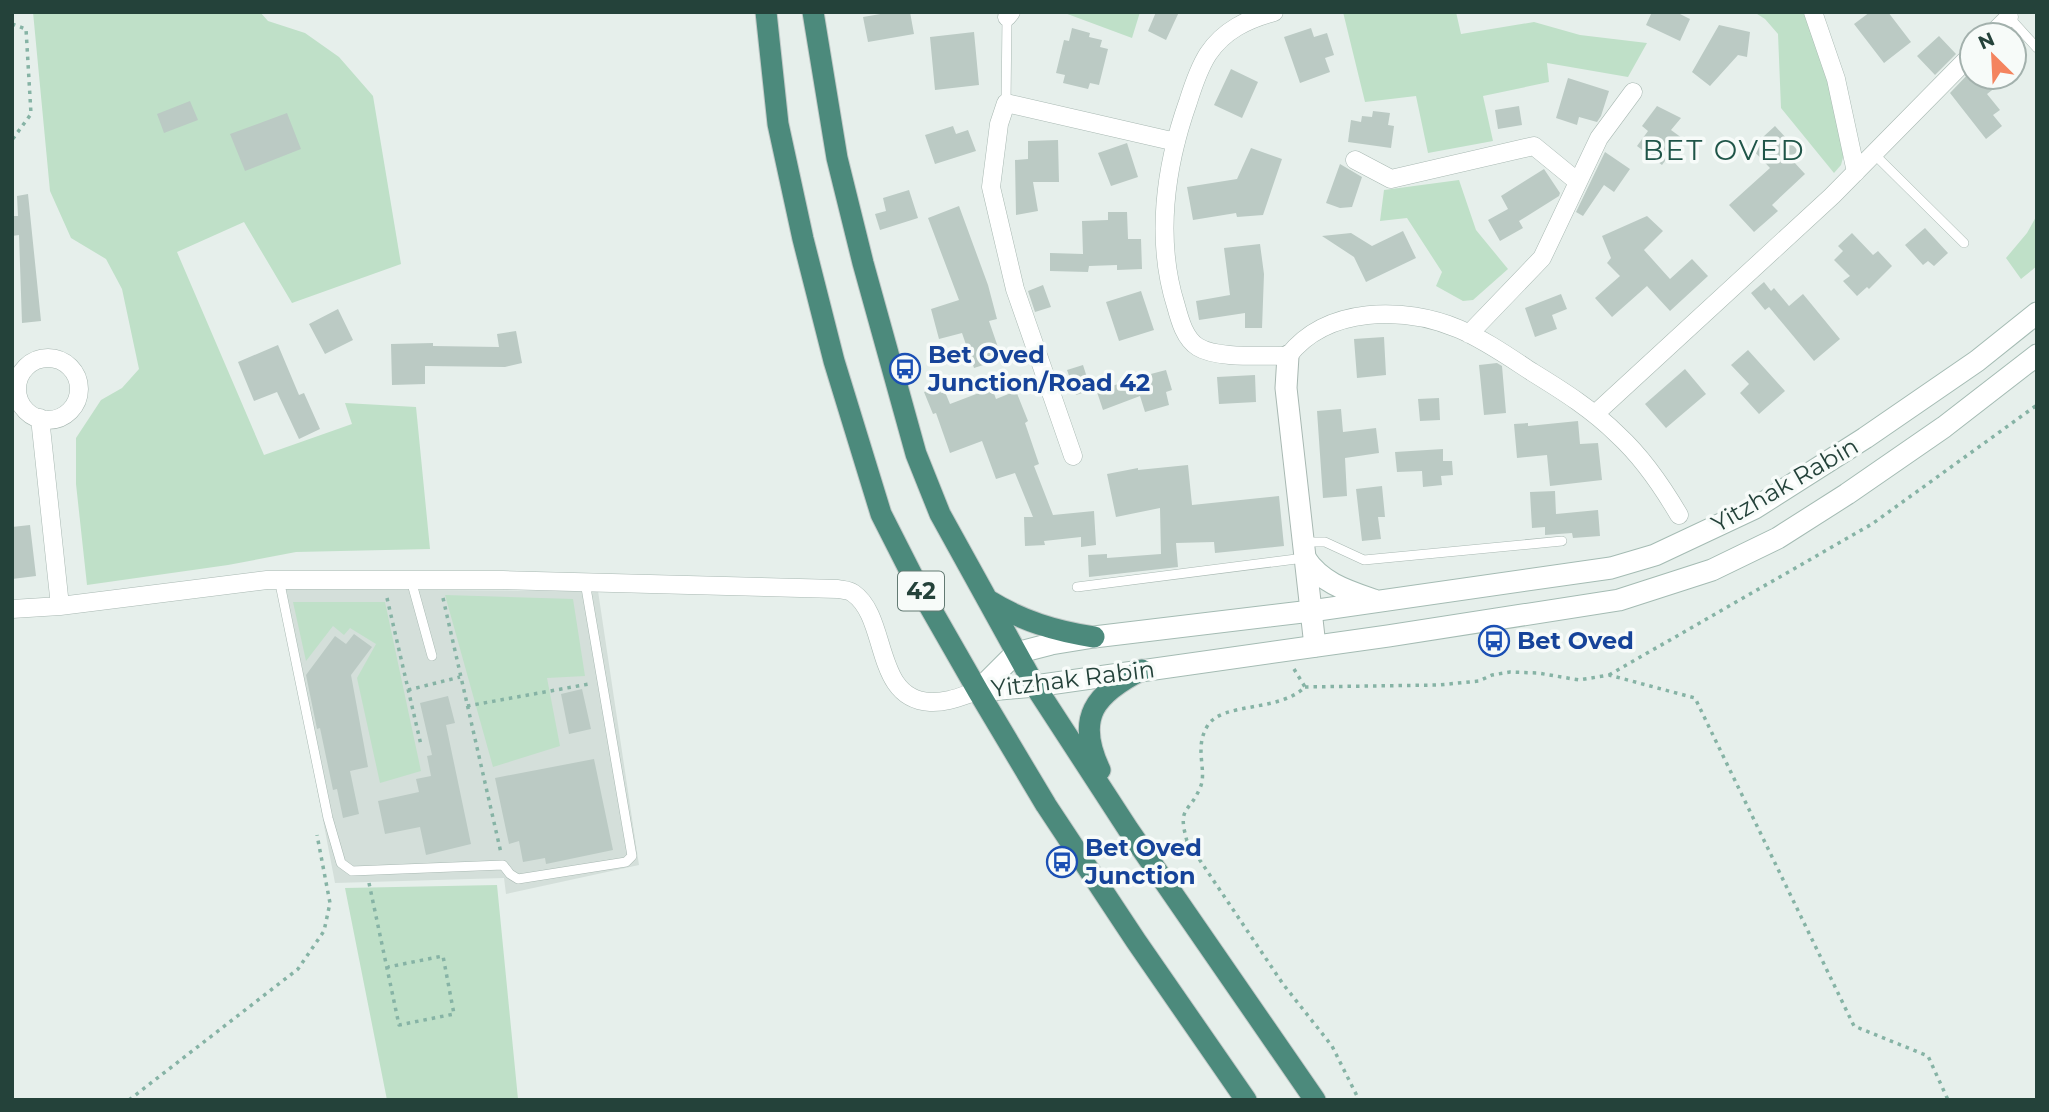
<svg xmlns="http://www.w3.org/2000/svg" width="2049" height="1112" viewBox="0 0 2049 1112" font-family="Montserrat,sans-serif">
	<rect width="100%" height="100%" fill="#e6efeb"/>
	<path fill="#d4dfda" d="M 279,589 L 598,591 L 639,865 L 506,894 L 504,878 L 335,883 Z"/>
	<path fill="#bfe0c8" d="M 33,12 L 260,12 L 268,21 L 305,33 L 339,57 L 373,96 L 401,264 L 292,303 L 244,222 L 177,252 L 264,455 L 352,424 L 345,403 L 416,407 L 430,549 L 296,552 L 228,565 L 87,585 L 76,484 L 76,438 L 101,400 L 122,388 L 139,369 L 122,289 L 106,259 L 71,238 L 50,191 Z
		M 1062,12 L 1140,12 L 1132,38 Z
		M 1343,12 L 1456,12 L 1461,34 L 1534,22 L 1580,35 L 1647,43 L 1628,77 L 1547,63 L 1549,82 L 1483,96 L 1493,141 L 1428,153 L 1416,96 L 1365,102 Z
		M 1754,12 L 1805,12 L 1834,98 L 1845,150 L 1841,165 L 1834,173 L 1781,108 L 1778,34 L 1765,19 Z
		M 1459,180 L 1476,230 L 1508,269 L 1473,300 L 1463,301 L 1436,286 L 1442,272 L 1407,218 L 1380,221 L 1384,190 Z
		M 2037,215 L 2037,266 L 2021,279 L 2006,258 L 2027,233 Z
		M 445,595 L 573,599 L 585,676 L 547,678 L 560,746 L 493,767 Z
		M 293,602 L 385,602 L 421,771 L 380,783 L 357,678 L 376,644 L 350,628 L 344,635 L 333,626 L 306,661 Z
		M 497,885 L 518,1099 L 387,1100 L 345,888 Z"/>
	<path fill="#bbcac4" d="M 892,12 L 910,12 L 914,34 L 868,42 L 863,17 Z
		M 1156,12 L 1179,12 L 1166,40 L 1148,31 Z
		M 1652,12 L 1676,12 L 1690,19 L 1680,41 L 1646,25 Z
		M 1870,12 L 1888,12 L 1911,42 L 1884,63 L 1854,24 Z
		M 1719,25 L 1750,32 L 1747,57 L 1738,55 L 1710,86 L 1692,72 Z
		M 1072,28 L 1090,33 L 1089,37 L 1102,40 L 1100,47 L 1108,49 L 1099,85 L 1090,83 L 1088,89 L 1063,83 L 1065,75 L 1056,73 L 1064,40 L 1069,41 Z
		M 1311,28 L 1314,37 L 1327,33 L 1334,55 L 1325,58 L 1330,72 L 1300,83 L 1284,37 Z
		M 974,32 L 979,85 L 935,90 L 930,37 Z
		M 1939,36 L 1956,54 L 1935,75 L 1917,56 Z
		M 1231,69 L 1258,82 L 1242,118 L 1214,105 Z
		M 1970,72 L 1972,77 L 2009,77 L 1987,94 L 2000,110 L 1993,115 L 2002,126 L 1986,139 L 1950,93 Z
		M 1568,78 L 1609,91 L 1601,116 L 1597,122 L 1579,117 L 1577,125 L 1556,118 Z
		M 190,101 L 198,120 L 164,133 L 157,114 Z
		M 1519,106 L 1522,125 L 1498,129 L 1495,110 Z
		M 1657,106 L 1681,118 L 1671,130 L 1682,138 L 1662,165 L 1637,146 L 1648,131 L 1642,126 Z
		M 1373,111 L 1390,113 L 1388,125 L 1394,126 L 1391,148 L 1348,142 L 1351,120 L 1361,122 L 1362,116 L 1372,117 Z
		M 287,113 L 301,149 L 245,171 L 230,134 Z
		M 953,126 L 956,134 L 968,130 L 976,151 L 935,164 L 925,135 Z
		M 1775,126 L 1801,154 L 1793,161 L 1805,174 L 1772,205 L 1778,211 L 1754,232 L 1729,205 L 1770,168 L 1751,148 Z
		M 1058,140 L 1059,182 L 1033,182 L 1038,211 L 1016,215 L 1015,160 L 1028,159 L 1028,141 Z
		M 1127,143 L 1138,177 L 1111,186 L 1098,153 Z
		M 1251,148 L 1282,159 L 1263,215 L 1237,217 L 1236,213 L 1193,220 L 1187,187 L 1237,179 Z
		M 1605,152 L 1630,169 L 1614,192 L 1604,185 L 1583,216 L 1576,212 Z
		M 1340,164 L 1362,177 L 1352,207 L 1340,208 L 1326,203 Z
		M 1544,169 L 1560,193 L 1559,196 L 1519,221 L 1523,228 L 1500,241 L 1488,220 L 1508,209 L 1501,196 Z
		M 909,190 L 918,218 L 880,230 L 875,214 L 886,211 L 883,198 Z
		M 28,194 L 41,321 L 22,323 L 19,235 L 12,236 L 12,216 L 18,216 L 17,196 Z
		M 959,206 L 988,285 L 997,319 L 989,321 L 1002,359 L 974,368 L 962,333 L 939,339 L 931,309 L 959,300 L 928,218 Z
		M 1108,212 L 1127,212 L 1128,239 L 1141,239 L 1142,269 L 1117,270 L 1117,265 L 1089,266 L 1088,272 L 1050,271 L 1050,253 L 1083,254 L 1082,221 L 1108,220 Z
		M 1647,216 L 1663,231 L 1644,250 L 1670,279 L 1692,259 L 1708,276 L 1670,311 L 1647,286 L 1612,317 L 1595,298 L 1620,276 L 1607,263 L 1611,258 L 1602,236 Z
		M 1925,228 L 1948,253 L 1934,266 L 1928,261 L 1923,265 L 1905,245 Z
		M 1403,231 L 1416,258 L 1366,282 L 1354,257 L 1322,236 L 1351,233 L 1372,246 Z
		M 1852,233 L 1873,255 L 1878,251 L 1892,266 L 1869,289 L 1867,287 L 1857,296 L 1843,281 L 1850,276 L 1834,260 L 1843,251 L 1838,246 Z
		M 1260,244 L 1264,274 L 1262,328 L 1245,328 L 1245,313 L 1199,320 L 1196,301 L 1230,295 L 1224,248 Z
		M 1764,282 L 1771,291 L 1774,288 L 1789,306 L 1803,294 L 1840,339 L 1814,361 L 1769,307 L 1765,310 L 1751,293 Z
		M 1043,285 L 1051,307 L 1035,312 L 1028,291 Z
		M 1141,291 L 1154,330 L 1119,341 L 1106,302 Z
		M 1561,294 L 1567,309 L 1552,315 L 1557,329 L 1535,337 L 1525,308 Z
		M 338,309 L 353,340 L 325,354 L 309,324 Z
		M 516,331 L 522,363 L 505,367 L 425,366 L 425,384 L 392,385 L 391,344 L 433,343 L 433,346 L 499,347 L 497,334 Z
		M 1384,337 L 1386,375 L 1357,378 L 1354,339 Z
		M 278,345 L 299,395 L 304,393 L 320,429 L 299,439 L 277,392 L 254,401 L 238,362 Z
		M 1748,350 L 1785,391 L 1759,414 L 1740,393 L 1749,384 L 1731,365 Z
		M 1497,363 L 1502,366 L 1506,413 L 1484,415 L 1479,365 Z
		M 1083,365 L 1091,390 L 1076,395 L 1067,370 Z
		M 1685,369 L 1706,394 L 1666,428 L 1645,404 Z
		M 1166,370 L 1172,390 L 1166,392 L 1169,405 L 1145,412 L 1140,396 L 1103,410 L 1097,392 L 1128,380 Z
		M 1255,375 L 1256,402 L 1219,404 L 1217,377 Z
		M 938,387 L 941,393 L 945,392 L 950,404 L 992,388 L 996,399 L 1016,391 L 1028,421 L 1025,423 L 1039,464 L 1034,466 L 1053,515 L 1094,511 L 1096,545 L 1081,547 L 1081,537 L 1044,541 L 1045,545 L 1025,546 L 1024,517 L 1033,517 L 1015,473 L 996,479 L 982,441 L 950,453 L 936,413 L 933,414 L 924,392 Z
		M 1439,398 L 1440,420 L 1420,421 L 1418,399 Z
		M 1341,409 L 1343,432 L 1376,428 L 1379,453 L 1345,458 L 1347,496 L 1323,498 L 1317,411 Z
		M 1578,421 L 1580,444 L 1598,443 L 1602,480 L 1550,486 L 1547,455 L 1517,458 L 1514,424 L 1528,423 L 1528,426 Z
		M 1443,449 L 1443,461 L 1452,461 L 1453,475 L 1441,476 L 1442,485 L 1423,487 L 1422,471 L 1397,472 L 1395,452 Z
		M 1188,465 L 1192,505 L 1279,496 L 1284,546 L 1215,553 L 1214,542 L 1176,543 L 1178,567 L 1089,577 L 1088,555 L 1107,554 L 1107,558 L 1161,554 L 1160,508 L 1116,517 L 1107,474 L 1138,468 L 1138,470 Z
		M 1382,486 L 1385,517 L 1378,517 L 1381,539 L 1362,541 L 1356,489 Z
		M 1555,491 L 1556,514 L 1598,510 L 1600,536 L 1573,538 L 1572,533 L 1545,535 L 1545,527 L 1532,528 L 1530,492 Z
		M 30,525 L 36,576 L 12,579 L 12,527 Z
		M 354,634 L 372,647 L 351,675 L 368,767 L 350,771 L 359,814 L 343,818 L 337,789 L 333,790 L 320,728 L 317,729 L 306,675 L 335,636 L 346,644 Z
		M 582,689 L 591,729 L 569,734 L 561,694 Z
		M 448,696 L 455,723 L 446,725 L 471,844 L 426,855 L 420,827 L 385,834 L 378,801 L 419,792 L 416,779 L 431,776 L 427,756 L 432,755 L 420,703 Z
		M 594,759 L 613,850 L 546,864 L 545,858 L 523,862 L 519,841 L 509,844 L 495,778 Z"/>
	<g fill="none" stroke-linecap="round" stroke-linejoin="round">
		<g stroke="#a8b8b2" stroke-width="10">
			<path id="service" d="M 2008,16 L 2037,48
				M 1006,103 L 1007,17
				M 1873,153 L 1964,243
				M 1304,542 L 1325,542 L 1364,560 L 1562,541
				M 279,579 L 328,818 L 341,863 L 352,871 L 503,865 L 510,874 L 518,879 L 626,862 L 632,856 L 585,582
				M 411,580 L 432,656
				M 1077,587 L 1304,558"/>
		</g>
		<g stroke="#a8b8b2" stroke-width="19">
			<path id="minor" d="M 1274,12 C 1248,19 1224,30 1208,54 C 1199,68 1193,86 1188,102 C 1165,167 1155,240 1176,306 C 1180,321 1185,339 1198,347 C 1217,359 1265,355 1288,356 C 1327,306 1404,306 1459,329 C 1485,340 1509,357 1532,372 C 1563,391 1593,410 1618,435 C 1643,458 1662,486 1679,515
				M 1813,12 L 1836,79 L 1856,172
				M 1007,17 L 1011,12
				M 1991,35 L 2009,17
				M 1355,160 L 1391,179 L 1534,146 L 1578,182
				M 1469,334 L 1542,258 L 1599,138 L 1633,92
				M17 389a31 31 0 1 1 62 0a31 31 0 1 1-62 0Z
				M 1595,414 L 1832,196 L 1972,54
				M 40,418 L 60,606
				M 1073,456 L 1015,289 L 991,187 L 999,124 L 1006,103 L 1176,142
				M 12,609 L 60,606 L 267,580 L 503,580 L 838,589 C 843,590 849,590 853,593 C 889,618 873,699 930,702 C 947,703 962,696 978,691"/>
		</g>
		<g stroke="#a8b8b2" stroke-width="23">
			<path id="tertiary" d="M 1288,356 L 1286,388 L 1315,646"/>
		</g>
		<g stroke="#a4bbb3" stroke-width="23">
			<path id="secondary" d="M 1305,558 C 1321,583 1348,591 1374,600
				M 978,691 L 1016,653 L 1051,644 L 1094,637 L 1311,611 L 1611,568 L 1655,555 L 1755,508 L 1865,438 L 1977,361 L 2037,313
				M 978,691 L 1035,686 L 1388,636 L 1619,600 L 1712,570 L 1778,538 L 1847,494 L 1944,427 L 2037,355"/>
		</g>
		<g stroke="#c2cac8" stroke-width="23">
			<path id="trunk" d="M 766,12 L 778,124 L 803,239 L 834,361 L 881,514 L 915,581 L 978,691 L 1046,805 L 1136,941 L 1246,1100
				M 813,12 L 837,158 L 863,263 L 916,454 L 940,514 L 1035,686 L 1128,829 L 1315,1100
				M 988,600 C 1022,621 1055,631 1094,637
				M 1100,770 C 1075,717 1095,694 1142,670"/>
		</g>
		<path stroke="#86b3a5" stroke-width="3.5" stroke-dasharray="3.5 5" stroke-linecap="butt" d="M 12,24 L 26,29 L 31,114 L 12,140
			M 387,598 L 421,745
			M 443,598 L 501,853
			M 1294,669 L 1305,687 C 1280,712 1223,702 1208,725 C 1193,748 1208,771 1200,788 C 1189,814 1177,806 1187,841 L 1283,984 L 1332,1046 L 1359,1100
			M 1609,675 L 1872,524 L 2037,405
			M 1305,687 L 1439,685 L 1479,681 L 1492,675 L 1510,672 L 1538,673 L 1579,680 L 1609,675 L 1695,698 L 1854,1026 L 1928,1056 L 1948,1100
			M 408,690 L 460,677
			M 467,706 L 589,684
			M 369,883 L 399,1025 L 454,1014 L 443,956 L 388,967
			M 129,1100 L 298,969 L 324,931 L 330,903 L 317,835"/>
		<use href="#service" stroke="#fff" stroke-width="9"/>
		<use href="#minor" stroke="#fff" stroke-width="18"/>
		<use href="#tertiary" stroke="#fff" stroke-width="21"/>
		<use href="#secondary" stroke="#fff" stroke-width="21"/>
		<use href="#trunk" stroke="#4c8a7c" stroke-width="21"/>
	</g>
	<defs>
		<g id="bus-ring" transform="scale(1.575)"><circle r="9.5" fill="#f7fbf9" stroke="#1a4fb4" stroke-width="1.5"/><path d="M-5-6H5V4H4V6H2V4H-2V6H-4V4H-5ZM-3.5-4V0h7V-4ZM-3.5 1.2v1.5H-2V1.2ZM2 1.2v1.5H3.5V1.2Z" fill="#1a4fb4"/></g>
	</defs>
	<g fill-rule="evenodd">
		<use href="#bus-ring" x="905" y="369"/>
		<use href="#bus-ring" x="1494" y="641"/>
		<use href="#bus-ring" x="1062" y="862"/>
	</g>
	<g text-anchor="middle" stroke-width="7" stroke-linejoin="round" paint-order="stroke">
		<rect fill="#f7fbf9" stroke="#637a73" stroke-width="2" x="898" y="571.5" width="46" height="39" rx="5"/>
		<g font-size="23" font-weight="bold" fill="#24423a">
			<text x="921" y="599">42</text>
		</g>
		<g font-size="24" font-weight="bold" fill="#164399" stroke="#f7fbf9" text-anchor="start">
			<text x="928" y="363">Bet Oved<tspan x="928" dy="28">Junction/Road 42</tspan></text>
			<text x="1517" y="649">Bet Oved</text>
			<text x="1085" y="856">Bet Oved<tspan x="1085" dy="28">Junction</tspan></text>
		</g>
		<g font-size="24" fill="#24423a" stroke="#f7fbf9">
			<text transform="translate(1785 485) rotate(-30)" y="8">Yitzhak Rabin</text>
			<text transform="translate(1073 679) rotate(-7)" y="8">Yitzhak Rabin</text>
		</g>
		<g font-size="28" letter-spacing="2" fill="#1f5548" stroke="#f7fbf9">
			<text x="1724" y="160">BET OVED</text>
		</g>
	</g>
	<rect width="2049" height="1112" fill="none" stroke="#24423a" stroke-width="28"/>
	<g transform="translate(1993 56) rotate(336)"><circle r="33" fill="#f7fbf9" stroke="#a3b1ad" stroke-width="2"/>
	<path d="M0-5L12 26L0 18L-12 26Z" fill="#f4845f"/>
	<text y="-10" font-size="19" font-weight="bold" text-anchor="middle" fill="#24423a">N</text>
	</g>
</svg>
